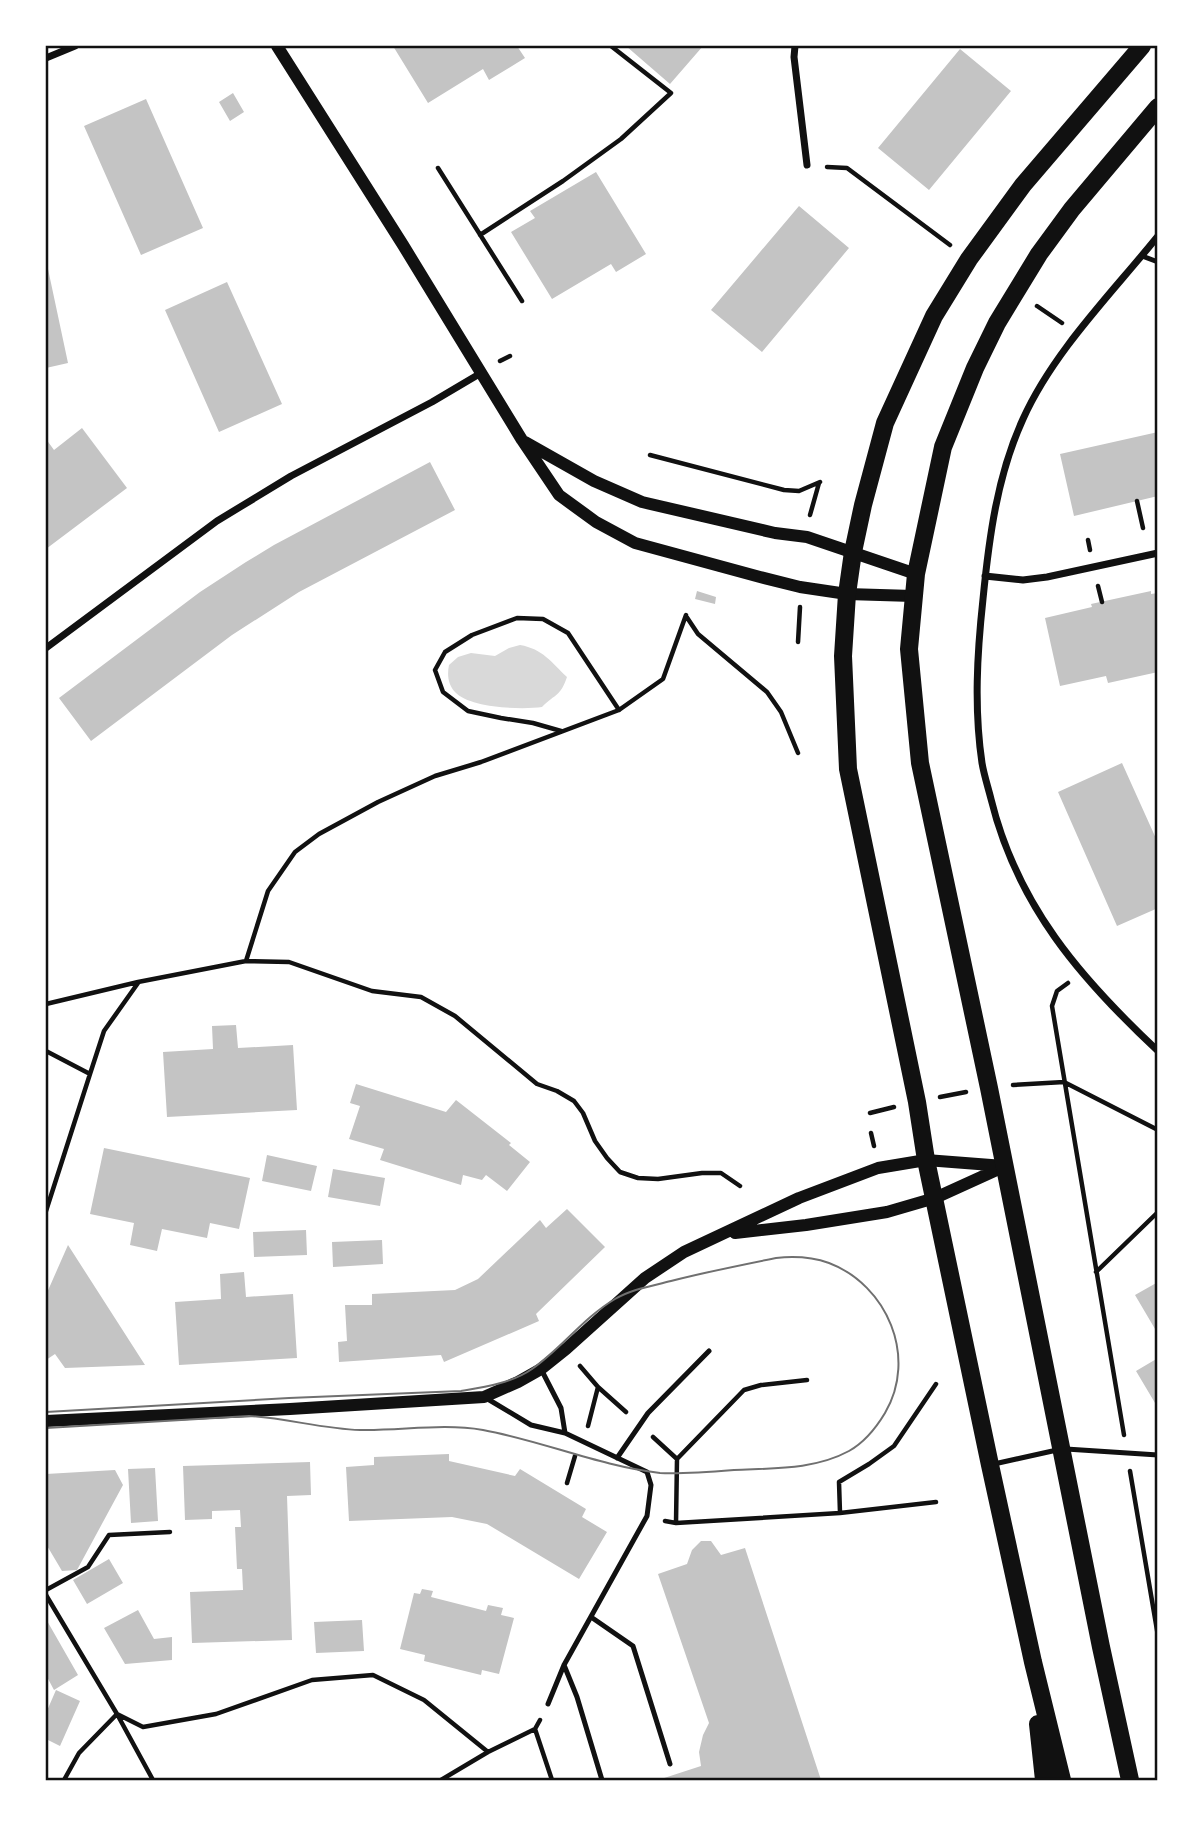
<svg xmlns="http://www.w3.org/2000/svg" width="1203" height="1826" viewBox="0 0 1203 1826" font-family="'Varela Round',sans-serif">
	<rect width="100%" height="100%" fill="#fff"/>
	<path fill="#d9d9d9" d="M 520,645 C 543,649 551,662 567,677 C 560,697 556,693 542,707 C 522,710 469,708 455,692 C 448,684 447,675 449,665 L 458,657 L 471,653 L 495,656 L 509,648 Z"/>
	<path fill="#c4c4c4" d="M 393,46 L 517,46 L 525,58 L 489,80 L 483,69 L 428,103 Z
		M 626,46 L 703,46 L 670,84 Z
		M 960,49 L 1011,91 L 929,190 L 878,148 Z
		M 233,93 L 244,112 L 230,121 L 219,102 Z
		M 146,99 L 203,228 L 141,255 L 84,126 Z
		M 596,172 L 646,254 L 616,272 L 611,264 L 552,299 L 511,232 L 535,218 L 530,211 Z
		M 799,206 L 849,248 L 762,352 L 711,310 Z
		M 46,269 L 48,269 L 68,363 L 46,368 Z
		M 227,282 L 282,404 L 219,432 L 165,310 Z
		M 82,428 L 127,488 L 46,549 L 46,439 L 54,450 Z
		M 1158,432 L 1158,496 L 1074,516 L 1060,454 Z
		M 430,462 L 455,510 L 299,592 L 232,635 L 91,741 L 59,698 L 200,592 L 246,562 L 274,545 Z
		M 697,591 L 716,597 L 715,604 L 695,599 Z
		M 1151,591 L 1151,594 L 1158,593 L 1158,672 L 1108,683 L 1106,676 L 1060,686 L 1045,618 L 1092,607 L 1091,604 Z
		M 1122,763 L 1158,843 L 1158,908 L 1117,926 L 1058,792 Z
		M 236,1025 L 238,1048 L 293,1045 L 297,1110 L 167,1117 L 163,1052 L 213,1049 L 212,1026 Z
		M 356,1084 L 446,1112 L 456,1100 L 511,1143 L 509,1145 L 530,1162 L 507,1191 L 486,1175 L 482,1180 L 463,1175 L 461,1185 L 380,1160 L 384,1149 L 349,1139 L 360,1106 L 350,1103 Z
		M 104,1148 L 250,1178 L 239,1229 L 210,1223 L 207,1238 L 162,1229 L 157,1251 L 130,1245 L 134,1223 L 90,1214 Z
		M 267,1155 L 317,1166 L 311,1191 L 262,1181 Z
		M 333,1169 L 385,1178 L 380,1206 L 328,1197 Z
		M 567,1209 L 605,1247 L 536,1314 L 539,1321 L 444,1362 L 441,1355 L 339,1362 L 338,1342 L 347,1341 L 345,1305 L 372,1305 L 372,1294 L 455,1290 L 478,1279 L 540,1220 L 546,1228 Z
		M 306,1230 L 307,1255 L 254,1257 L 253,1232 Z
		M 382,1240 L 383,1264 L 333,1267 L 332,1242 Z
		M 68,1245 L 145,1365 L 65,1368 L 55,1354 L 46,1360 L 46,1295 Z
		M 244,1272 L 246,1297 L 293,1294 L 297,1358 L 179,1365 L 175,1302 L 221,1299 L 220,1274 Z
		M 1158,1282 L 1158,1334 L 1135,1295 Z
		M 1158,1358 L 1158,1408 L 1136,1371 Z
		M 449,1454 L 449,1461 L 515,1476 L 520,1469 L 586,1509 L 582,1517 L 607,1532 L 579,1579 L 487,1524 L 452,1517 L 349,1521 L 346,1467 L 374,1465 L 374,1457 Z
		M 310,1462 L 311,1495 L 287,1496 L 292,1640 L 192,1643 L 190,1592 L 243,1590 L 242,1569 L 237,1569 L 235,1527 L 241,1527 L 240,1510 L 212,1511 L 212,1519 L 185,1520 L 183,1466 Z
		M 155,1468 L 158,1521 L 131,1523 L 128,1469 Z
		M 115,1470 L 123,1485 L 77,1570 L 62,1571 L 46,1544 L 46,1474 Z
		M 701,1541 L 711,1541 L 721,1555 L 745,1548 L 821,1780 L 658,1780 L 701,1766 L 699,1752 L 703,1735 L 709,1723 L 658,1574 L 687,1564 L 692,1550 Z
		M 109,1559 L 123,1583 L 87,1604 L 73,1580 Z
		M 422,1589 L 433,1591 L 431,1597 L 486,1611 L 488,1605 L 503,1608 L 501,1615 L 514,1618 L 499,1674 L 482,1670 L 481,1675 L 424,1661 L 425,1655 L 400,1649 L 414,1593 L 420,1594 Z
		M 138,1610 L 154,1639 L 172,1637 L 172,1660 L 125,1664 L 104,1628 Z
		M 46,1619 L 78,1675 L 54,1690 L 46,1675 Z
		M 362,1620 L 364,1651 L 316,1653 L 314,1622 Z
		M 56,1690 L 80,1701 L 60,1746 L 46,1739 L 46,1713 Z"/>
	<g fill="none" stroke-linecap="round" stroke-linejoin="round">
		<path stroke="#111" stroke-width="4.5" d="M 827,167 L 847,168 L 950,245
			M 438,168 L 522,301
			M 480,235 L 563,181 L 621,139 L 671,93 L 611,46
			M 1037,306 L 1062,323
			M 500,361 L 510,356
			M 650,455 L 784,490 L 799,491 L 820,482
			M 1137,501 L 1143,528
			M 810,515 L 819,483
			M 1088,540 L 1090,550
			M 1098,586 L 1102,602
			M 686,616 L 698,634 L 767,692 L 781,712 L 798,753
			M 798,642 L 800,607
			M 561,731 L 533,723 L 501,718 L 468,711 L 443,692 L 435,670 L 445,652 L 472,635 L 517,618 L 543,619 L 568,633 L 619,710
			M 246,961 L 268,891 L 295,852 L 319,834 L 378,802 L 435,776 L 481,762 L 619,710 L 663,679 L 686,615
			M 1068,983 L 1057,991 L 1052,1006 L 1124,1435
			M 46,1004 L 138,982 L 246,961 L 289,962 L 372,991 L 421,997 L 455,1016 L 537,1084 L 557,1091 L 574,1101 L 583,1113 L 595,1141 L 607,1158 L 620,1172 L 638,1178 L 658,1179 L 702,1173 L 721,1173 L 740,1186
			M 46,1051 L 90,1074 L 46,1211
			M 90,1074 L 104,1031 L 138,983
			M 1013,1085 L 1064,1082 L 1158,1130
			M 940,1097 L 966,1092
			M 870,1113 L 894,1107
			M 871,1133 L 874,1146
			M 1096,1272 L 1158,1212
			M 580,1366 L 598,1387 L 588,1426
			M 598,1387 L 626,1412
			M 653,1437 L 677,1459
			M 1130,1471 L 1158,1636
			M 567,1483 L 575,1456
			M 840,1513 L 839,1482 L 869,1464 L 894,1446 L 936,1384
			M 665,1521 L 676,1523 L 840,1513 L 936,1502
			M 676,1523 L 677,1459 L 744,1390 L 761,1385 L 807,1380
			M 46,1590 L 88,1567 L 109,1535 L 170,1532
			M 46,1595 L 117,1714 L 153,1780
			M 117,1714 L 143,1727 L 216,1714 L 312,1680 L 373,1675 L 424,1700 L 488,1752
			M 535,1729 L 552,1780
			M 64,1780 L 79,1753 L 117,1714
			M 441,1780 L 488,1752 L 535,1729 L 540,1720"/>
		<path stroke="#111" stroke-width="5" d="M 1142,256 L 1158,262
			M 542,1371 L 561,1408 L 565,1433
			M 486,1398 L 531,1425 L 565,1433 L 647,1472 L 651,1485 L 647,1516 L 564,1665 L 548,1704
			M 1066,1449 L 1158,1455
			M 617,1458 L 648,1413 L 709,1351
			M 994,1464 L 1057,1450
			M 591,1617 L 633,1646 L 670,1764
			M 564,1665 L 577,1697 L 602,1780"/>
		<path stroke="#111" stroke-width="7" d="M 795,46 L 794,57 L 807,165
			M 46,58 L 75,46
			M 1158,236 C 1112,293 1053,352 1023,419 C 997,476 989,538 983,599 C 977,654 974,709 982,763 C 984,775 988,787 991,799 C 1017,905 1080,978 1158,1051
			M 985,576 L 1023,580 L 1047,577 L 1158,553
			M 46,648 L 217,521 L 291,476 L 432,402 L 481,373"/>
		<path stroke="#111" stroke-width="12" d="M 277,46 L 403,245 L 522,440 L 559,495 L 596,522 L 635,543 L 760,577 L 800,587 L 847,594 L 913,596
			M 525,442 L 594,481 L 642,502 L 775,533 L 807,537 L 916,574
			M 735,1233 L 806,1225 L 887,1212 L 935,1198 L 1001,1168
			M 46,1421 L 290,1409 L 484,1397 L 518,1382 L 541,1369 L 566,1349 L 645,1278 L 684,1252 L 799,1198 L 878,1168 L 926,1160 L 1004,1166"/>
		<path stroke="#111" stroke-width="18" d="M 1038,1724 L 1044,1780
			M 1062,1780 L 1033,1662 L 990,1465 L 926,1160 L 917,1102 L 848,769 L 843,656 L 847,594 L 853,552 L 863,505 L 885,423 L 934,316 L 969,259 L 1023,185 L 1142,46
			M 1130,1780 L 1101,1647 L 989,1088 L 920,763 L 909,649 L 916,574 L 943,447 L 975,368 L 997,323 L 1039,254 L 1072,209 L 1158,107"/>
		<path stroke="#707070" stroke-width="2" d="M 46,1412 L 289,1398 L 461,1391 C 485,1387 512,1383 532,1369 C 562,1348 583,1318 615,1299 C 632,1289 652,1286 671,1281 C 706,1272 741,1265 776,1258 C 794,1256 812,1257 829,1263 C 887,1285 918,1357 885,1413 C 876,1428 865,1442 849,1451 C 814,1470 773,1468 734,1470 C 709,1472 684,1474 660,1473 C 599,1466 543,1441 483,1430 C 442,1423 401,1431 360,1430 C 323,1429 286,1418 249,1416 L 46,1428"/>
	</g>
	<rect width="1203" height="1826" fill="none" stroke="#ffffff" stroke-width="94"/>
	<rect x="47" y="47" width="1109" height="1732" fill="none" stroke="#111" stroke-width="2.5"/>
</svg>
